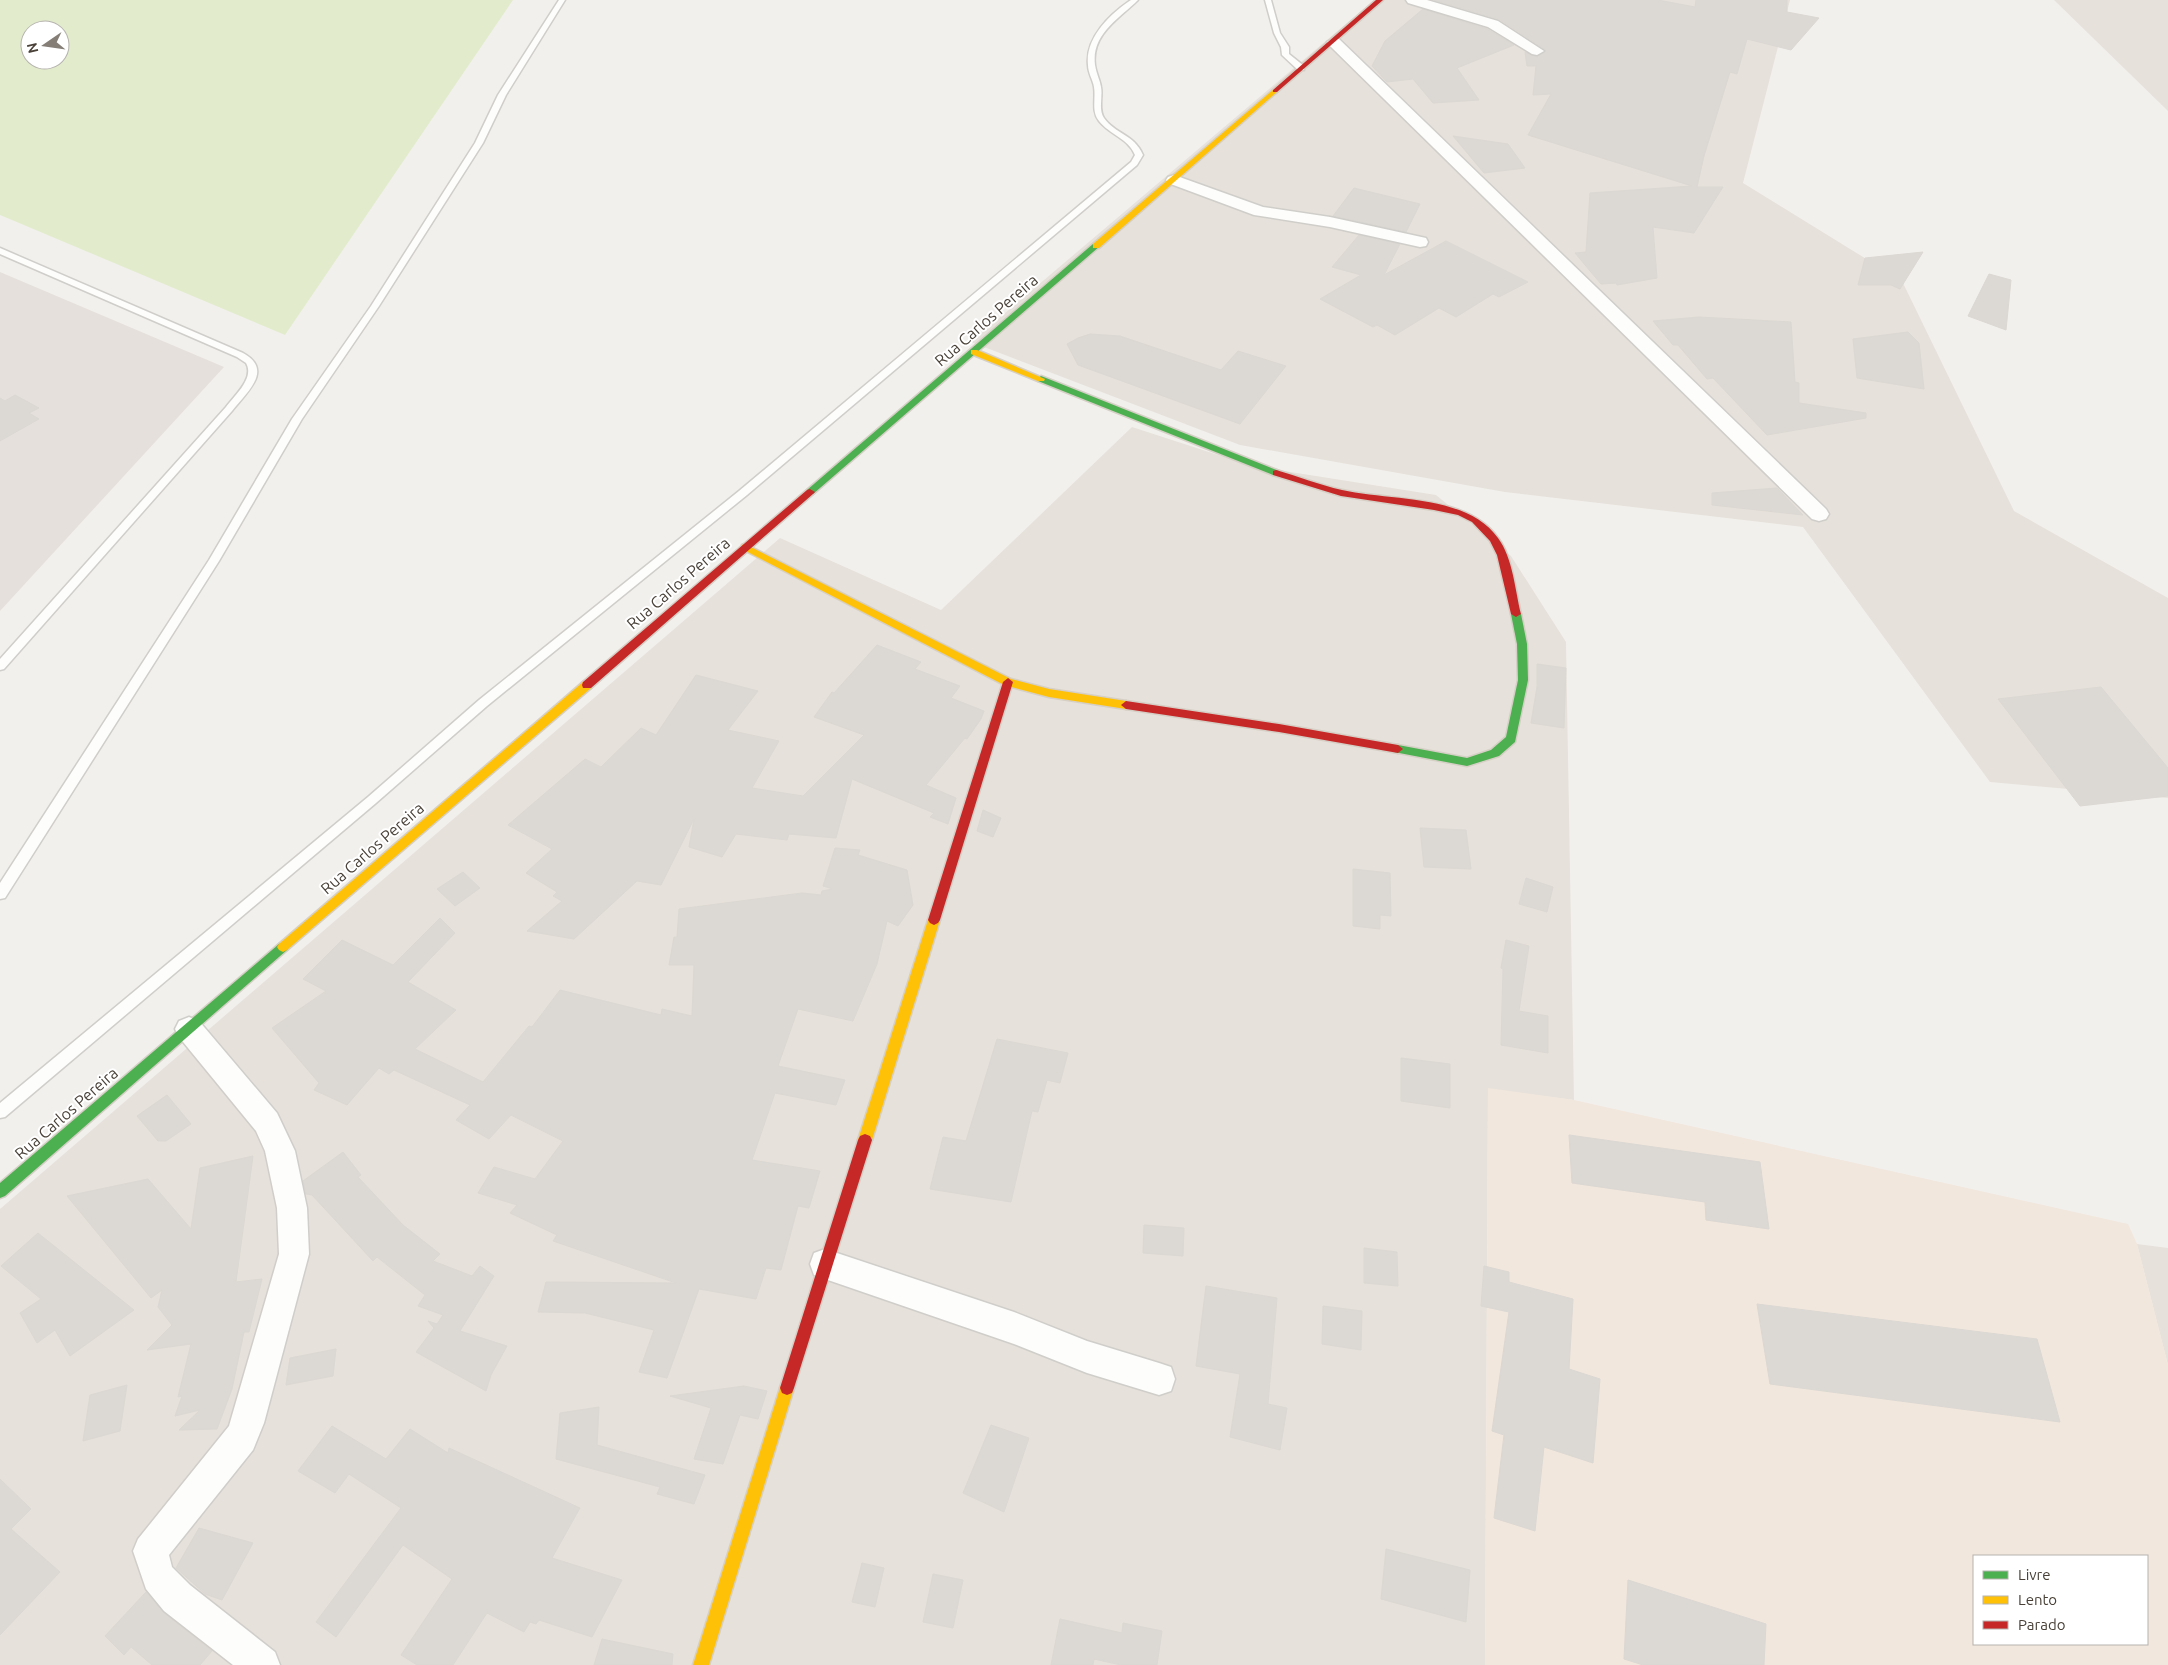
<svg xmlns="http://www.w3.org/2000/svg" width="2168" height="1665" viewBox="0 0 2168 1665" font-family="Ubuntu,sans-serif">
	<rect width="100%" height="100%" fill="#f2f0ed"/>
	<path fill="#e6e1da" d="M 1374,0 L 1790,0 L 1743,183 L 1902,281 L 2014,511 L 2168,598 L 2168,798 L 1990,782 L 1803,527 L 1505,492 L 1240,445 L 971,342 Z
		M 2054,0 L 2168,0 L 2168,111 Z
		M 1132,427 L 1252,466 L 1436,495 L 1511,556 L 1566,642 L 1574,1100 L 1488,1089 L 1485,1665 L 0,1665 L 0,1209 L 780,538 L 941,610 Z
		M 2137,1244 L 2168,1248 L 2168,1365 Z"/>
	<path fill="#f1e7dd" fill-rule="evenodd" d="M 1488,1088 L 1574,1100 L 2128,1224 L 2137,1244 L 2168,1365 L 2168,1665 L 1485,1665 ZM 1974,1556 L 2147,1556 L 2147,1644 L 1974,1644 Z"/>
	<path fill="#e5e0dc" d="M 0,272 L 224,367 L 0,611 Z"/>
	<path fill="#e2eccd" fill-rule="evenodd" d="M 0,0 L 513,0 L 285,335 L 0,215 ZM 30,30 L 60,30 L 60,60 L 30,60 Z"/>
	<path fill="#dcd9d5" stroke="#dbd7d2" d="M 1434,0 L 1658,0 L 1695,7 L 1696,0 L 1787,0 L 1787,12 L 1819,18 L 1791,50 L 1747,39 L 1737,74 L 1730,72 L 1704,156 L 1697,187 L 1723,187 L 1694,233 L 1653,227 L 1657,278 L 1617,285 L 1616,283 L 1601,284 L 1575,253 L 1586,252 L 1590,193 L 1692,186 L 1528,135 L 1551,94 L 1533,95 L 1536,66 L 1527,66 L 1525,52 L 1537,57 L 1546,50 L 1499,19 Z
		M 1423,9 L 1487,29 L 1514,45 L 1457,68 L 1479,100 L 1433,103 L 1413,79 L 1387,82 L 1372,66 L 1385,41 Z
		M 1453,136 L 1508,144 L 1525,168 L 1484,173 Z
		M 1354,188 L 1420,204 L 1406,232 L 1333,216 Z
		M 1359,235 L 1400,244 L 1384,275 L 1446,241 L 1528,282 L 1499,297 L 1493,294 L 1456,317 L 1439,308 L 1395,335 L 1377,325 L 1373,327 L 1320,299 L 1361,275 L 1332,267 Z
		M 1923,252 L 1900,289 L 1891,285 L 1858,285 L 1865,258 Z
		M 1989,274 L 2011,280 L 2006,330 L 1968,316 Z
		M 1699,317 L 1791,322 L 1795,382 L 1799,383 L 1799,403 L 1866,413 L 1866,418 L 1767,435 L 1713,378 L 1707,379 L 1678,345 L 1673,345 L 1653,321 Z
		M 1908,332 L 1919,343 L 1924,389 L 1857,378 L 1853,339 Z
		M 1090,334 L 1120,336 L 1221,370 L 1238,351 L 1286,366 L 1240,424 L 1078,365 L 1067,344 L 1078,338 Z
		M 15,395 L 39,408 L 29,413 L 39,419 L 0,441 L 0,398 L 5,401 Z
		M 1777,488 L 1803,515 L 1712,505 L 1712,493 Z
		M 877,645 L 921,662 L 915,669 L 960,686 L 951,698 L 984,711 L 981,719 L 967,739 L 965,738 L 926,785 L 956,798 L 948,824 L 930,817 L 934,813 L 852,779 L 836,838 L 789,834 L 787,840 L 736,834 L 722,857 L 689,847 L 694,819 L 661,885 L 637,881 L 574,939 L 527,931 L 562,901 L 553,896 L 557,892 L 526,873 L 552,849 L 508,825 L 585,759 L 601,767 L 641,728 L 656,735 L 696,675 L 758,691 L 728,730 L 779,741 L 752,788 L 803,796 L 864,735 L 814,717 L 832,692 L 834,693 Z
		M 1537,664 L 1566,668 L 1564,728 L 1531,723 L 1537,687 Z
		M 2101,687 L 2168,768 L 2168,796 L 2080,806 L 1998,699 Z
		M 983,810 L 1001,818 L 993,837 L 977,831 Z
		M 1420,828 L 1466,830 L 1471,869 L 1424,867 Z
		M 835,848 L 860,850 L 858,855 L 907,870 L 913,905 L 898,926 L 887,921 L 877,964 L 853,1021 L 798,1009 L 778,1066 L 845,1080 L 836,1105 L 775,1093 L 752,1160 L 820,1171 L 809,1208 L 798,1206 L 781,1270 L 766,1268 L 756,1299 L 699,1289 L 667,1378 L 639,1372 L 654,1330 L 585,1313 L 538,1312 L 546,1282 L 676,1283 L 553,1241 L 557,1235 L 510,1213 L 517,1205 L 478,1193 L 494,1167 L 535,1179 L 563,1141 L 511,1115 L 489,1139 L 456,1120 L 470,1105 L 394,1070 L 389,1074 L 379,1068 L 347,1105 L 314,1090 L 319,1083 L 272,1028 L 326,991 L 303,979 L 342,940 L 393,965 L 440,918 L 455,933 L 408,982 L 456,1010 L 415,1049 L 483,1082 L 529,1026 L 532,1027 L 560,990 L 661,1015 L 662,1009 L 692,1016 L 694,965 L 669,965 L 674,937 L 677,937 L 679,909 L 802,893 L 821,895 L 822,891 L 833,889 L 823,886 Z
		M 1353,869 L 1390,873 L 1391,916 L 1380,915 L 1380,929 L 1353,926 Z
		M 463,872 L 480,888 L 455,906 L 437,889 Z
		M 1526,878 L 1553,887 L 1547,912 L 1519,904 Z
		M 1506,940 L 1529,946 L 1519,1011 L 1548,1016 L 1548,1053 L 1501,1045 L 1503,969 L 1501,968 Z
		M 997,1039 L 1068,1053 L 1060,1083 L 1047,1080 L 1038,1112 L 1032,1111 L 1011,1202 L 930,1189 L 943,1137 L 966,1141 Z
		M 1401,1058 L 1450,1064 L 1450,1108 L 1401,1101 Z
		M 167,1095 L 191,1124 L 166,1141 L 158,1141 L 137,1116 Z
		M 1569,1135 L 1760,1162 L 1769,1229 L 1706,1220 L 1705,1202 L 1572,1183 Z
		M 343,1152 L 361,1175 L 358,1177 L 403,1225 L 440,1254 L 433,1261 L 472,1276 L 480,1266 L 494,1276 L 460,1331 L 507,1346 L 491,1375 L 486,1391 L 416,1352 L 434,1328 L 428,1321 L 437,1324 L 443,1315 L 418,1306 L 425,1295 L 377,1257 L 373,1261 L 312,1195 L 306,1194 L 303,1181 Z
		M 253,1156 L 236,1282 L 262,1279 L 249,1332 L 244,1332 L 232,1389 L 217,1429 L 179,1430 L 200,1410 L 175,1416 L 182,1396 L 178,1397 L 191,1344 L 147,1350 L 172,1325 L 158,1307 L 162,1290 L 151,1298 L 67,1196 L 148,1179 L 191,1229 L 200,1168 Z
		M 1144,1225 L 1184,1228 L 1183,1256 L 1143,1253 Z
		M 38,1233 L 134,1310 L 70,1356 L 55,1330 L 37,1343 L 20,1313 L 41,1299 L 1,1266 Z
		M 1364,1248 L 1397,1252 L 1398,1286 L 1364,1283 Z
		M 1484,1266 L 1509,1272 L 1509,1282 L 1573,1299 L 1569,1369 L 1600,1379 L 1593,1463 L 1544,1447 L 1535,1531 L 1494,1518 L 1504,1435 L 1492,1431 L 1509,1312 L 1481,1306 Z
		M 1206,1286 L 1277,1298 L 1268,1404 L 1287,1408 L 1280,1450 L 1230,1437 L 1240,1374 L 1196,1366 Z
		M 1757,1304 L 2037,1339 L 2060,1422 L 1770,1384 Z
		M 1323,1306 L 1362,1311 L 1361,1350 L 1322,1344 Z
		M 336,1349 L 333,1376 L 286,1385 L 290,1358 Z
		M 127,1385 L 120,1431 L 83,1441 L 90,1395 Z
		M 744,1386 L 767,1391 L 758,1419 L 740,1415 L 723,1464 L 694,1459 L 711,1408 L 670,1396 Z
		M 599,1407 L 597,1445 L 705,1475 L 694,1504 L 657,1494 L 660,1487 L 556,1459 L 560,1413 Z
		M 991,1425 L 1029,1438 L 1004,1512 L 963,1493 Z
		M 332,1426 L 386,1459 L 410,1429 L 448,1453 L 449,1448 L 580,1508 L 552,1558 L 622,1580 L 592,1637 L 539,1620 L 536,1624 L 530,1622 L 524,1632 L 487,1613 L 453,1665 L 417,1665 L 401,1655 L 452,1579 L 403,1545 L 336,1637 L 316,1622 L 401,1508 L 349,1474 L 335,1493 L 298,1471 Z
		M 0,1479 L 31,1509 L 11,1529 L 60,1572 L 0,1635 Z
		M 199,1528 L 253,1543 L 222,1600 L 205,1594 L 176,1568 Z
		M 1386,1549 L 1470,1570 L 1466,1622 L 1381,1599 Z
		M 862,1563 L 884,1568 L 875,1607 L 852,1602 Z
		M 933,1574 L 963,1580 L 953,1628 L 923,1622 Z
		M 1628,1580 L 1766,1624 L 1764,1665 L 1643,1665 L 1624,1659 Z
		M 146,1592 L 163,1612 L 212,1651 L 200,1665 L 152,1665 L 131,1647 L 124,1655 L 105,1636 Z
		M 1060,1619 L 1122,1633 L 1123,1623 L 1162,1631 L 1157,1665 L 1121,1665 L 1094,1659 L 1093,1665 L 1051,1665 Z
		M 602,1639 L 673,1654 L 672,1665 L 594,1665 Z"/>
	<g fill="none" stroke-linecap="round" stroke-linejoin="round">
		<g stroke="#d0ceca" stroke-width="3">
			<path id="lane" d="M 559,0 L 565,0 L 506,95 L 483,143 L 379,306 L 302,419 L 219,561 L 5,898 L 0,899 L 0,883 L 209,560 L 292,419 L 371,306 L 475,143 L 498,95 Z
				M 1131,0 L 1138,0 C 1120,18 1091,34 1095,65 C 1096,73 1100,80 1101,87 C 1103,97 1098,109 1104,118 C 1115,134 1134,134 1143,155 L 1137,165 L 747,495 L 487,706 L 376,803 L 5,1117 L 0,1118 L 0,1103 L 368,797 L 479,700 L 739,491 L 1131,162 L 1135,155 C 1128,138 1110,135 1099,121 C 1091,111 1096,99 1094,87 C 1093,80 1088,73 1088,65 C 1085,38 1110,14 1131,0 Z
				M 1265,0 L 1271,0 L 1280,33 L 1289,47 L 1289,54 L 1304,66 L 1304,70 L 1298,70 L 1282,55 L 1281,47 L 1274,33 Z
				M 0,248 L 243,353 C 274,370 247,392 232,411 L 4,669 L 0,670 L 0,659 L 226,407 C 234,396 255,378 246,363 L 237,357 L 0,254 Z"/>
		</g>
		<g stroke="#d0ceca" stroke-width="3">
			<path id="street" d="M 1406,0 L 1427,0 L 1498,21 L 1544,51 L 1537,55 L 1532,54 L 1488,27 L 1408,3 Z
				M 1334,38 L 1339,39 L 1826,509 L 1829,514 L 1826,519 L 1819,521 L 1812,519 L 1329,45 L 1327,42 Z
				M 1174,175 L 1263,207 L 1330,217 L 1426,238 L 1428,242 L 1426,246 L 1420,247 L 1330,227 L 1254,215 L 1168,183 L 1166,180 L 1168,177 Z
				M 189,1017 L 199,1021 L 277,1113 L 295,1151 L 307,1208 L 309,1254 L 264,1423 L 253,1450 L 169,1555 L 172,1567 L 190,1585 L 275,1652 L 280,1665 L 233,1665 L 164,1611 L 146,1589 L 133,1551 L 138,1539 L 229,1426 L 279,1254 L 277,1208 L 265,1151 L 256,1131 L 179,1037 L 175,1029 L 179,1021 Z
				M 825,1249 L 1014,1312 L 1087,1341 L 1159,1363 L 1171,1367 L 1175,1379 L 1171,1391 L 1159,1395 L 1087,1373 L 1014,1344 L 825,1279 L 814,1275 L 810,1264 L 814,1253 Z"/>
		</g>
		<g stroke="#d5cfc6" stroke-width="3">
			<path id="fast" d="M 1093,244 L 1100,246 L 813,494 L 807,494 L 807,490 Z
				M 1041,376 L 1279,471 L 1281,473 L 1279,475 L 1273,475 L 1038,381 L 1037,379 Z
				M 1516,611 L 1521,614 L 1527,644 L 1528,680 L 1515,742 L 1499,756 L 1467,766 L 1394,752 L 1393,749 L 1394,746 L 1398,745 L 1467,758 L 1491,750 L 1506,737 L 1518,680 L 1517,644 L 1511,614 Z
				M 283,942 L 287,944 L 289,947 L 287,950 L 5,1196 L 0,1198 L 0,1183 L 279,944 Z"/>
		</g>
		<g stroke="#d5cfc6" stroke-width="3">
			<path id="slow" d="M 1273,90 L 1278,91 L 1099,248 L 1093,248 L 1093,244 Z
				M 971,350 L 977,350 L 1045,379 L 1044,381 L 1038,381 L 971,354 Z
				M 745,544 L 1011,679 L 1049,689 L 1126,701 L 1131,705 L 1126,709 L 1049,697 L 1004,685 L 742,549 L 742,545 Z
				M 587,681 L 591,682 L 592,685 L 591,688 L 287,950 L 283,952 L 279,950 L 277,947 L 279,944 L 583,682 Z
				M 934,915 L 938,917 L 940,920 L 872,1140 L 870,1144 L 865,1146 L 860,1144 L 858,1140 L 928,920 L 930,917 Z
				M 787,1381 L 792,1383 L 794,1388 L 709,1665 L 693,1665 L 780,1388 L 782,1383 Z"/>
		</g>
		<g stroke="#d5cfc6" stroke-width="3">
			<path id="jam" d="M 1376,0 L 1383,0 L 1277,92 L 1273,92 L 1273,90 Z
				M 1276,470 C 1298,476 1319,485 1342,490 C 1390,501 1467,494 1498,538 C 1513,558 1515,590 1521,614 L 1516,617 L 1511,614 L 1497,555 L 1490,541 L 1472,522 L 1458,515 L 1434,510 L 1341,496 L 1273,475 L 1273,471 Z
				M 810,489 L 815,492 L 813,494 L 591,688 L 583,688 L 582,685 L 583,682 L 807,490 Z
				M 1008,678 L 1013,682 L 940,920 L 938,923 L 934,925 L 930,923 L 928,920 L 1003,682 Z
				M 1126,701 L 1279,724 L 1398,745 L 1403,749 L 1398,753 L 1279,732 L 1126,709 L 1121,705 Z
				M 865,1134 L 870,1136 L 872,1140 L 794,1388 L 792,1393 L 787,1395 L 782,1393 L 780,1388 L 858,1140 L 860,1136 Z"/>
		</g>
		<use href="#lane" fill="#fdfdfc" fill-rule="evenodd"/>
		<use href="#street" fill="#fdfdfc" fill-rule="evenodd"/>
		<use href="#fast" fill="#4caf50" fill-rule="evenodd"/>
		<use href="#slow" fill="#ffc107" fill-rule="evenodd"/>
		<use href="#jam" fill="#c62828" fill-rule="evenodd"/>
	</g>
	<g text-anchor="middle" stroke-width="4" stroke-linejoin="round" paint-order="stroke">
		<g font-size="16" fill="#494138" stroke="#fff">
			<text transform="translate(986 320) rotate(-41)" y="6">Rua Carlos Pereira</text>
			<text transform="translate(678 583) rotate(-41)" y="6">Rua Carlos Pereira</text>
			<text transform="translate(372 848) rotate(-41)" y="6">Rua Carlos Pereira</text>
			<text transform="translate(66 1113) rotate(-41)" y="6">Rua Carlos Pereira</text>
		</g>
	</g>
	<rect x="1973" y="1555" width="175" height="90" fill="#ffffff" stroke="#b6b3af"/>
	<rect x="1983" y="1571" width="25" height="8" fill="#4caf50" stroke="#b6b3af"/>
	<text x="2018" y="1580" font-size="15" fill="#494138">Livre</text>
	<rect x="1983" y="1596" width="25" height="8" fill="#ffc107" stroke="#b6b3af"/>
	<text x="2018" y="1605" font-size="15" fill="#494138">Lento</text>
	<rect x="1983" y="1621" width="25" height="8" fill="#c62828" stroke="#b6b3af"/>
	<text x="2018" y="1630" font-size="15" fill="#494138">Parado</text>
	<g transform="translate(45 45) rotate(257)"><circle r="24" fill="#ffffff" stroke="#b6b3af"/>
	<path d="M0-4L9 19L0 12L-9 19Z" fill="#847e77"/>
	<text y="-8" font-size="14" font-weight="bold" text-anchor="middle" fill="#494138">N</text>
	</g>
</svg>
